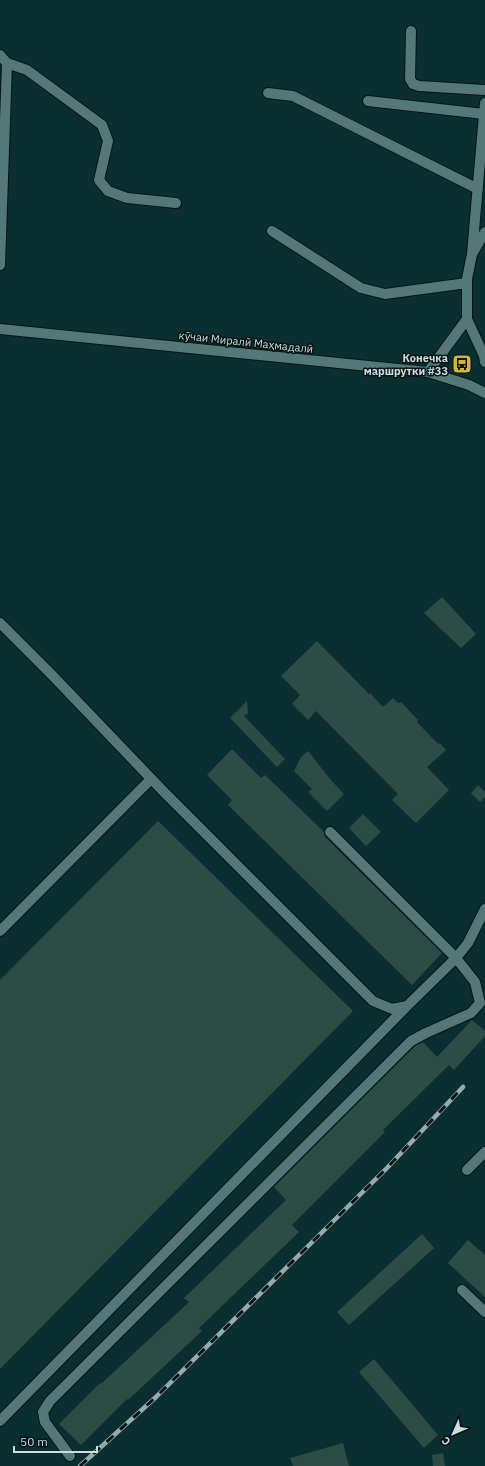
<svg xmlns="http://www.w3.org/2000/svg" width="485" height="1466" viewBox="0 0 485 1466" font-family="'IBM Plex Sans',sans-serif">
	<rect width="100%" height="100%" fill="#0b2f30"/>
	<path fill="#2c4c45" d="M 442,597 L 476,634 L 461,648 L 424,613 Z
		M 317,641 L 369,694 L 370,693 L 383,707 L 393,698 L 398,703 L 401,702 L 418,720 L 417,722 L 438,744 L 440,743 L 446,750 L 427,767 L 449,790 L 416,823 L 392,800 L 398,794 L 316,711 L 308,720 L 292,704 L 300,695 L 281,676 Z
		M 247,701 L 248,713 L 244,716 L 285,759 L 277,767 L 230,718 Z
		M 232,749 L 261,778 L 265,775 L 324,832 L 325,837 L 442,953 L 412,985 L 228,805 L 232,800 L 207,775 Z
		M 308,751 L 331,780 L 344,794 L 327,811 L 308,792 L 312,789 L 294,771 L 301,757 Z
		M 478,785 L 485,792 L 485,797 L 480,802 L 471,793 Z
		M 363,814 L 381,832 L 366,846 L 349,828 Z
		M 158,821 L 353,1011 L 0,1369 L 0,980 Z
		M 472,1020 L 485,1031 L 485,1036 L 454,1070 L 449,1065 L 383,1130 L 385,1132 L 292,1225 L 299,1232 L 199,1328 L 202,1331 L 128,1400 L 127,1399 L 81,1445 L 59,1424 L 100,1383 L 101,1384 L 189,1302 L 184,1298 L 286,1200 L 274,1187 L 415,1046 L 423,1042 L 437,1057 Z
		M 422,1234 L 434,1248 L 349,1325 L 337,1312 Z
		M 468,1240 L 485,1255 L 485,1297 L 448,1263 Z
		M 374,1359 L 438,1435 L 424,1448 L 359,1372 Z
		M 343,1443 L 349,1466 L 293,1466 L 290,1458 Z
		M 443,1453 L 445,1466 L 433,1466 L 432,1455 Z"/>
	<g fill="none" stroke-linecap="round" stroke-linejoin="round">
		<g stroke="#001617" stroke-width="12">
			<path id="minor" d="M 411,31 L 410,79 L 413,84 L 419,86 L 485,90
				M 0,55 L 7,63 L 0,265
				M 7,63 L 27,70 L 102,125 L 108,141 L 99,180 L 108,191 L 127,198 L 176,203
				M 268,93 L 293,96 L 478,189
				M 368,101 L 484,114
				M 272,231 L 361,288 L 385,294 L 467,283
				M 485,232 L 472,254 L 467,279 L 467,319 L 484,356 L 485,362
				M 472,254 L 485,103
				M 0,329 L 428,372 L 469,385 L 485,393
				M 428,372 L 467,319
				M 0,623 L 52,675 L 163,791 L 373,1001 L 392,1009 L 407,1006 L 456,958 L 468,943 L 485,909
				M 0,931 L 151,779
				M 467,1170 L 485,1152
				M 462,1290 L 485,1312
				M 0,1421 L 407,1006
				M 70,1456 L 45,1422 L 43,1412 L 50,1401 L 411,1041 L 426,1033 L 471,1013 L 480,1003 L 475,982 L 456,958 L 330,832"/>
		</g>
		<use href="#minor" stroke="#547778" stroke-width="10"/>
		<g stroke="#95acad" stroke-width="4.5">
			<path id="rail" d="M 80,1466 L 156,1397 L 288,1266 L 387,1168 L 463,1087"/>
		</g>
		<use href="#rail" stroke="#071415" stroke-width="3" stroke-dasharray="9" stroke-linecap="butt"/>
	</g>
	<defs>
		<g id="bus-square" transform="scale(1)"><rect x="-9" y="-9" width="18" height="18" rx="4" fill="#d1b736" stroke="#071415"/><path d="M-5-6H5V4H4V6H2V4H-2V6H-4V4H-5ZM-3.5-4V0h7V-4ZM-3.5 1.2v1.5H-2V1.2ZM2 1.2v1.5H3.5V1.2Z" fill="#111"/></g>
	</defs>
	<g fill-rule="evenodd">
		<use href="#bus-square" x="462" y="364"/>
	</g>
	<g text-anchor="middle" stroke-width="3" stroke-linejoin="round" paint-order="stroke">
		<g font-size="11" fill="#cbddde" stroke="#071415">
			<text transform="translate(246 342) rotate(6)" y="4">кӯчаи Миралӣ Маҳмадалӣ</text>
		</g>
		<g font-size="11" font-weight="bold" fill="#cbddde" stroke="#071415" text-anchor="end">
			<text x="448" y="362">Конечка<tspan x="448" dy="13">маршрутки #33</tspan></text>
		</g>
	</g>
	<g transform="translate(453 1434) rotate(225)" stroke="#071415" stroke-width="3" paint-order="stroke">
	<path d="M0-3L7 15L0 10L-7 15Z" fill="#cbddde"/>
	<text y="-6" font-size="11" font-weight="bold" text-anchor="middle" fill="#cbddde">С</text>
	</g>
	<path d="M14 1446v6h83v-6" fill="none" stroke="#cbddde" stroke-width="2"/>
	<text x="20" y="1446" font-size="12" fill="#cbddde" stroke="#071415" stroke-width="3" paint-order="stroke">50 m</text>
</svg>
